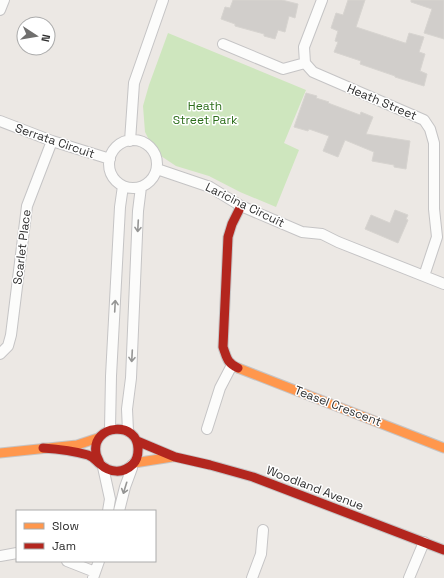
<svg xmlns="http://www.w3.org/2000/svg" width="444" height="578" viewBox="0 0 444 578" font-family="'Space Grotesk',sans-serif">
	<rect width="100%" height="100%" fill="#ece8e4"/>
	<path fill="#cee6be" d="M 168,33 L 306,90 L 284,143 L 299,150 L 276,207 L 240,192 L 209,176 L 176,166 L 155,152 L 145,132 L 143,106 L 149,85 Z"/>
	<path fill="#d1cecb" stroke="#d7d4d0" d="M 233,0 L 282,0 L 298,4 L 295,18 L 289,16 L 285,32 L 278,30 L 275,39 L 264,36 L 264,34 L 235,26 L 235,24 L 221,19 L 225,7 L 230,8 Z
		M 348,0 L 365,0 L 356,27 L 405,43 L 406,43 L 409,33 L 424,37 L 419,52 L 425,54 L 420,71 L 427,74 L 424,86 L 395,77 L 395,76 L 360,64 L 361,61 L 334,52 L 338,42 L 335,41 L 338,31 L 331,28 L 336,13 L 343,15 Z
		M 411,0 L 444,0 L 444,39 L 424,33 L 432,9 L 411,2 Z
		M 306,93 L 317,96 L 316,98 L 329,102 L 328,103 L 360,115 L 361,112 L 373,117 L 366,134 L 410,141 L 406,169 L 394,167 L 394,165 L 372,161 L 374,152 L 345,140 L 338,157 L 323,151 L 329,136 L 309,129 L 308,131 L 294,127 Z
		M 395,210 L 408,215 L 406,219 L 408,220 L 398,243 L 365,229 L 371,215 L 390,223 Z"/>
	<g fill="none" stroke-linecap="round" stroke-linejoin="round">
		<g stroke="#c5c4c5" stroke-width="12">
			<path id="street" d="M 322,0 L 304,47 L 305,63 L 313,72 L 424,120 L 430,129 L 434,143 L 434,209 L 437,237 L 424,276
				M 0,10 L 4,0
				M 223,44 L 283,69 L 305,63
				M 0,121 L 52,141 L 110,159
				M109 164a24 24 0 1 1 48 0a24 24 0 1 1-48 0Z
				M 130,141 L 134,83 L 163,0
				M 157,169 L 210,187 L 241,206 L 302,232 L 322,234 L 338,242 L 444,284
				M 0,354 L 8,346 L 11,335 L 27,206 L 52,141
				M 110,429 L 111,376 L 120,207 L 123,186
				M 207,429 L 220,388 L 232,365
				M 128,431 L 127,409 L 131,378 L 138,211 L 141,187
				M 103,467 L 110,499 L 108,511
				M 119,511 L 125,487 L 132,468 L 132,465
				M 0,556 L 17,553
				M 67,561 L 95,572
				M 93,578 L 99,561
				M 252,578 L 261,554 L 263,530
				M 409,578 L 424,542"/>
		</g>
		<g stroke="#c5c4c5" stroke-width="11">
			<path id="slow" d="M 238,368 L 444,448
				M 0,453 L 77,445 L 98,438
				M 134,463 L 172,457"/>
		</g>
		<g stroke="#c5c4c5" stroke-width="11">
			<path id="jam" d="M 238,368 C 227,363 227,358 223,347 L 228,237 L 232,224 L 241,206
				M 137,441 L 175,457 L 210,465 L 253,477 L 444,550
				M 43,448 C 58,449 74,451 88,455 C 94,457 96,461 100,464 C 110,473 123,474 133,464 C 137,460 138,455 138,450 C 139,420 91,424 96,453 C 96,456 99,460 100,464"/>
		</g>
		<use href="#street" stroke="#fcfcfb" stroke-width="10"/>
		<use href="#slow" stroke="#ff974d" stroke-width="9"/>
		<use href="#jam" stroke="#b3261e" stroke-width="9"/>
	</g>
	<defs><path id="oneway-shaft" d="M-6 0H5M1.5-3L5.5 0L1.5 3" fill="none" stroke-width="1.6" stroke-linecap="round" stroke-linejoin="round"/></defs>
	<g stroke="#959594">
		<use href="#oneway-shaft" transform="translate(138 226) rotate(93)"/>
		<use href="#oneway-shaft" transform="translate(115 306) rotate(-87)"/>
		<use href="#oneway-shaft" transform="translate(132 356) rotate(93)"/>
		<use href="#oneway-shaft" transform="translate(125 488) rotate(107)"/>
	</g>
	<g text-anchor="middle" stroke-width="3" stroke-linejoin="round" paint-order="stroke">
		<g font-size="12" fill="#2e2e2e" stroke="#fff">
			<text transform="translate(382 102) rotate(23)" y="4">Heath Street</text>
			<text transform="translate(55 141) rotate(19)" y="4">Serrata Circuit</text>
			<text transform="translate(245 205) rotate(26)" y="4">Laricina Circuit</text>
			<text transform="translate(22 247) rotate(-83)" y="4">Scarlet Place</text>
			<text transform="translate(338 406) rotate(21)" y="4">Teasel Crescent</text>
			<text transform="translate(315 488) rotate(21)" y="4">Woodland Avenue</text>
		</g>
		<g font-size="12" fill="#2c6e1b" stroke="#fff">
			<text x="205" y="110">Heath<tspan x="205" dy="14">Street Park</tspan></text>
		</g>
	</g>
	<rect x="16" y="510" width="140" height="52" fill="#ffffff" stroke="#ababab"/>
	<rect x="24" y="523" width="20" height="6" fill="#ff974d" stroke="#ababab"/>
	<text x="52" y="530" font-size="12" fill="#2e2e2e">Slow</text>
	<rect x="24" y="543" width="20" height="6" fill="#b3261e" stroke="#ababab"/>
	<text x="52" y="550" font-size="12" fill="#2e2e2e">Jam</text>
	<g transform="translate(36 36) rotate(102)"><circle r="19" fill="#ffffff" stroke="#ababab"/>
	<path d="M0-3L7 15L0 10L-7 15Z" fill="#706f6e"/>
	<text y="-6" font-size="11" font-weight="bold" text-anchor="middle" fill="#2e2e2e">N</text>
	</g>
</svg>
